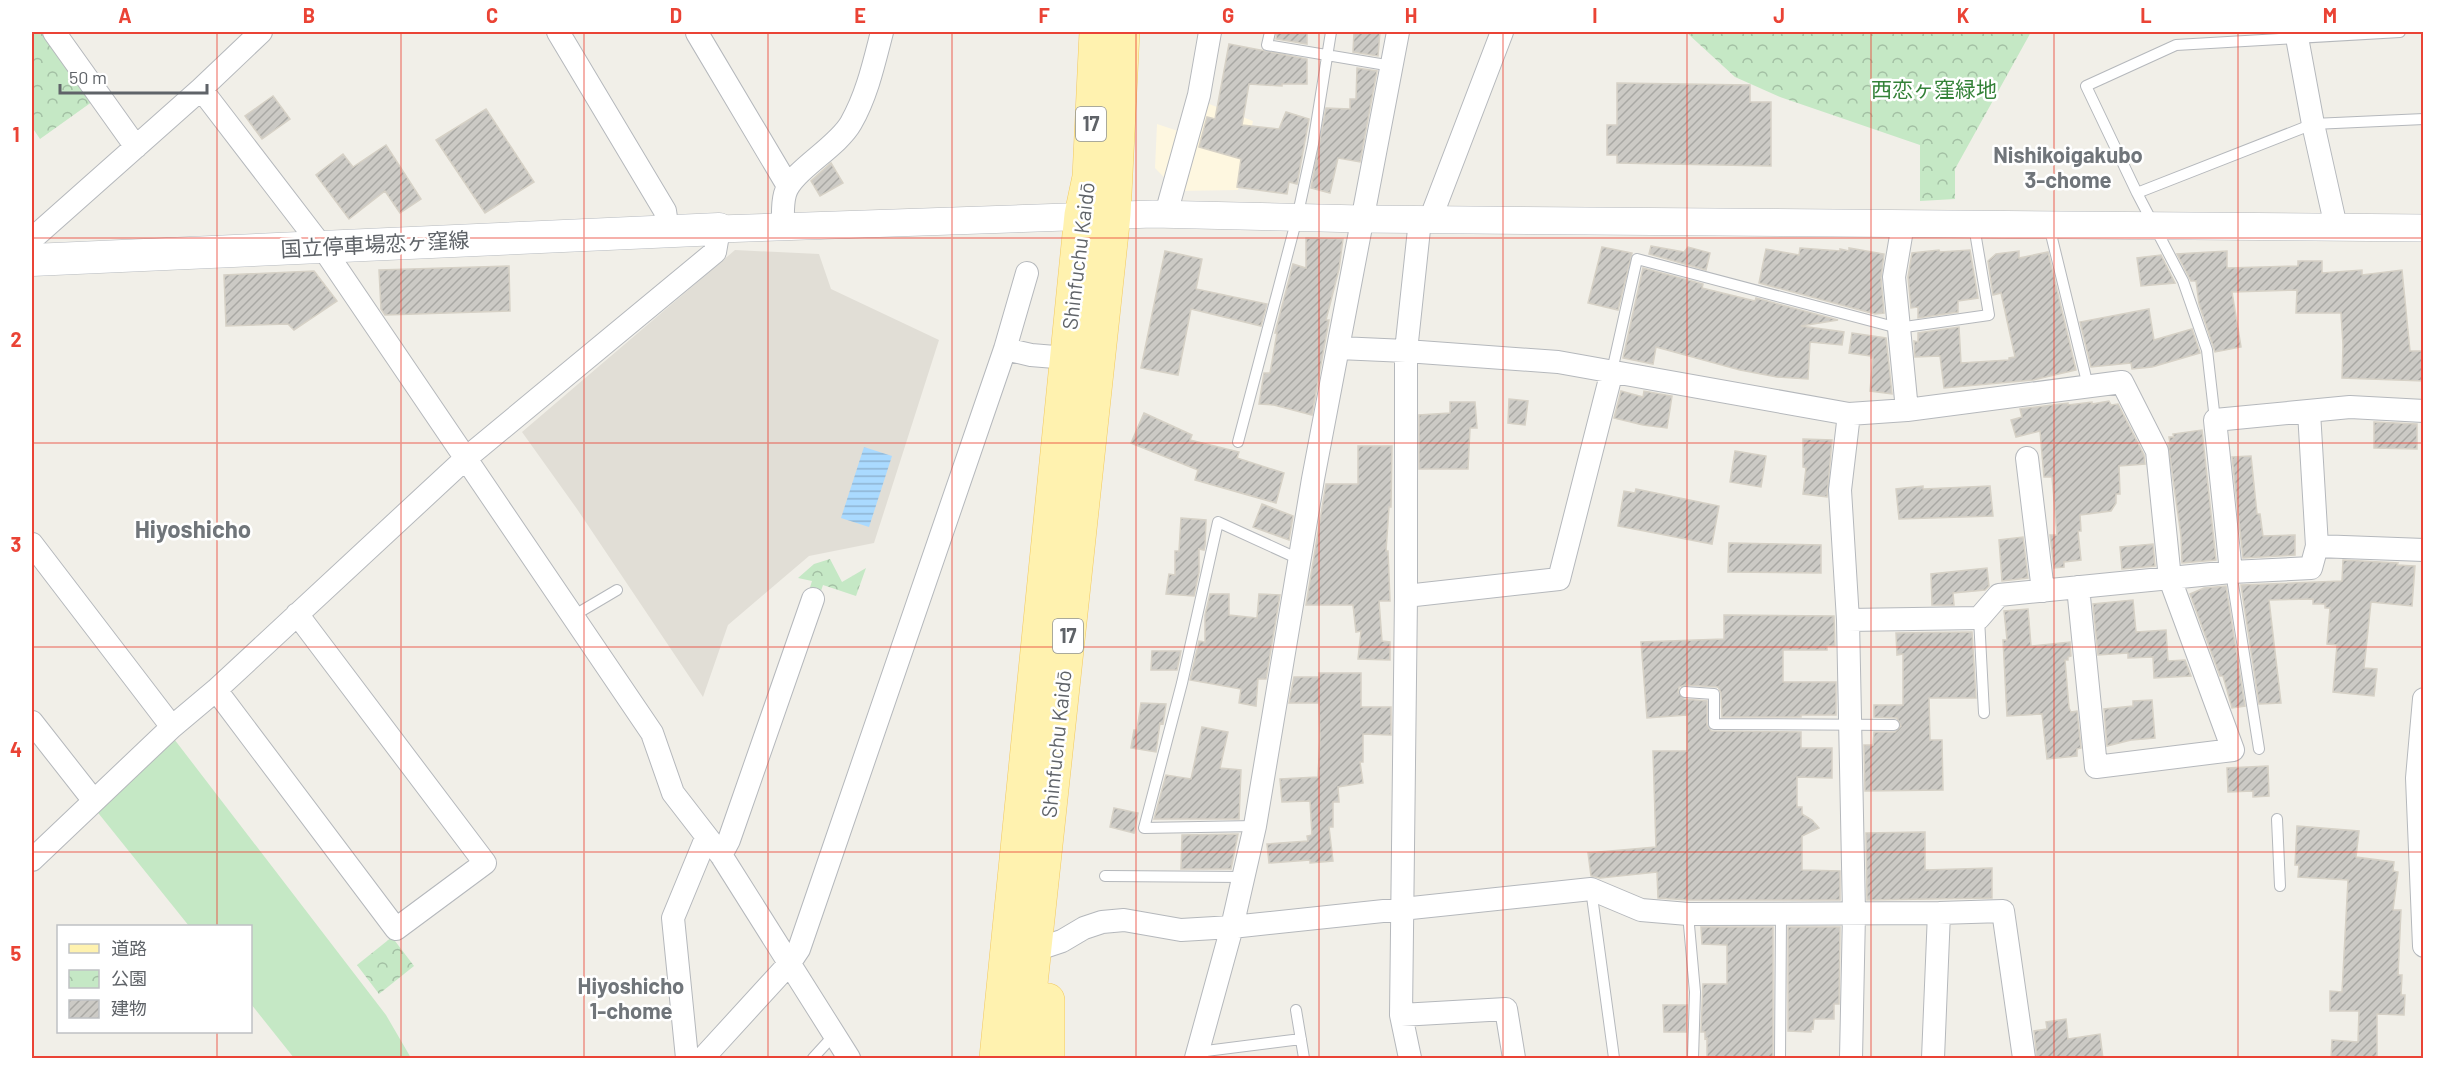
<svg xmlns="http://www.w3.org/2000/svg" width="2455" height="1090" viewBox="0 0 2455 1090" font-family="Barlow,'Noto Sans JP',sans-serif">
	<defs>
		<pattern id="park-crowns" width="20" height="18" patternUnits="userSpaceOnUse" patternTransform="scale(1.5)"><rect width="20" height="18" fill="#c5e8c5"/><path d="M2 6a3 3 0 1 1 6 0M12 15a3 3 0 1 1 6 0" fill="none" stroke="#a3c0a4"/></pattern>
		<pattern id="water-rules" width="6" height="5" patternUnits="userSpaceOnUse" patternTransform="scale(1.5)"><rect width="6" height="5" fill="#aadaff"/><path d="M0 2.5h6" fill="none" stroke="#8eb4d2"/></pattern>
		<pattern id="building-hatch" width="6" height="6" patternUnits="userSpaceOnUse" patternTransform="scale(1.5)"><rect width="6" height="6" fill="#cccac5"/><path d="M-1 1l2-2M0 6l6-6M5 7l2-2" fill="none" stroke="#a9a8a4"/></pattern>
	</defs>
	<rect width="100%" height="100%" fill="#f1efe8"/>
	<path fill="#fef7e0" d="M 1204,102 L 1253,121 L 1238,190 L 1177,191 L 1155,168 L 1157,124 L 1193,136 Z"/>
	<path fill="#e1ded6" d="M 735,250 L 819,254 L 831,289 L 939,340 L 874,543 L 809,556 L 728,625 L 703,697 L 577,509 L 522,432 Z"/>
	<path fill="url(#park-crowns)" d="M 32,32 L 48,32 L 96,99 L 40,139 L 32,127 Z
		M 1686,32 L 2031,32 L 1955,169 L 1955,199 L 1920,201 L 1920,145 L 1780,97 L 1735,77 Z
		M 830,559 L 842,582 L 866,568 L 856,596 L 823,585 L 818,600 L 807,597 L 812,581 L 798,578 L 814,564 Z
		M 392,937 L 414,966 L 379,994 L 357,965 Z"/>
	<path fill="#c5e8c5" d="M 171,735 L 386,1015 L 411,1058 L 294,1058 L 251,1004 L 250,926 L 189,926 L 95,809 Z"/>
	<path fill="url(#water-rules)" d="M 864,447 L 892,456 L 869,527 L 841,518 Z"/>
	<path fill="url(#building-hatch)" stroke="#d6d1c6" stroke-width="1.5" d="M 1277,32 L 1307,32 L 1307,44 L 1276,39 Z
		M 1354,32 L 1380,32 L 1378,56 L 1353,52 Z
		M 1229,44 L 1307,59 L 1307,84 L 1282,84 L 1282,86 L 1249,84 L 1242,125 L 1279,129 L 1286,112 L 1309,119 L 1297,184 L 1289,182 L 1287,194 L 1237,187 L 1241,159 L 1199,147 L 1207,117 L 1215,119 Z
		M 1357,68 L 1377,71 L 1360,162 L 1338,158 L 1330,193 L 1311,188 L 1326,108 L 1350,109 L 1350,99 L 1356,99 Z
		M 1617,83 L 1750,85 L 1750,102 L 1771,102 L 1771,166 L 1617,163 L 1617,155 L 1607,155 L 1607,125 L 1617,125 Z
		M 273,96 L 290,119 L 262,139 L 245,116 Z
		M 486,109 L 534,182 L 485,213 L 436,140 Z
		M 386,145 L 421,199 L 400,213 L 385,191 L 349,219 L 316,175 L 343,154 L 353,167 Z
		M 831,163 L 843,183 L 820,196 L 811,181 Z
		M 1306,238 L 1343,239 L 1339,269 L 1326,320 L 1329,320 L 1312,415 L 1274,405 L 1259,404 L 1264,373 L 1270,373 L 1277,333 L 1275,333 L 1293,264 L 1306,268 Z
		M 1651,246 L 1684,252 L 1688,247 L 1710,253 L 1706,270 L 1649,254 Z
		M 1602,247 L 1632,253 L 1618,310 L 1588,303 Z
		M 1800,248 L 1840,251 L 1840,249 L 1849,251 L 1849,248 L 1884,254 L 1881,278 L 1884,313 L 1875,314 L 1759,283 L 1766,249 L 1799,255 Z
		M 1939,250 L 1940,252 L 1970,250 L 1978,298 L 1958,301 L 1958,312 L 1918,318 L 1918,307 L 1911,308 L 1908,277 L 1912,253 Z
		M 1165,251 L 1202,259 L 1196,289 L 1267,304 L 1261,326 L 1191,309 L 1178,375 L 1141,368 Z
		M 2019,251 L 2019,258 L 2048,252 L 2076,370 L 2033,380 L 1944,388 L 1940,356 L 1915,357 L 1914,341 L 1918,342 L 1918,333 L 1959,327 L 1961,363 L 2009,360 L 2009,358 L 2015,357 L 2001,293 L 1993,295 L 1988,261 L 1996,254 Z
		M 2227,251 L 2227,268 L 2298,266 L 2298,261 L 2322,261 L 2322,273 L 2362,270 L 2362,275 L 2402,270 L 2410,351 L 2424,351 L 2424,381 L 2342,378 L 2343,345 L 2341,313 L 2296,313 L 2297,290 L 2232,292 L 2241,347 L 2215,352 L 2199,304 L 2196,281 L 2191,281 L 2177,254 Z
		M 2161,255 L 2175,283 L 2141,286 L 2137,258 Z
		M 509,266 L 510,311 L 385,315 L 381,309 L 379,270 Z
		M 1643,268 L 1703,284 L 1702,288 L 1755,301 L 1756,298 L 1838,320 L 1801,326 L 1844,332 L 1842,345 L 1810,342 L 1808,379 L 1777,377 L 1740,370 L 1656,347 L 1653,364 L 1623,358 Z
		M 314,271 L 337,301 L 294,330 L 288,324 L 226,326 L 224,275 Z
		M 2149,309 L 2154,340 L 2192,329 L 2200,353 L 2152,367 L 2132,369 L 2131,363 L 2091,367 L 2080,322 Z
		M 1852,333 L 1886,338 L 1892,394 L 1870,391 L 1873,358 L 1871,358 L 1871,356 L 1849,353 Z
		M 1621,391 L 1643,397 L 1644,391 L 1672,396 L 1667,428 L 1643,425 L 1614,418 Z
		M 1509,399 L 1528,401 L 1525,425 L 1508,423 Z
		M 2109,401 L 2111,405 L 2118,404 L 2144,455 L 2145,464 L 2119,466 L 2120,494 L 2116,494 L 2116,503 L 2111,511 L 2080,515 L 2081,531 L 2078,531 L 2081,560 L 2064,562 L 2064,567 L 2054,568 L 2050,535 L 2057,535 L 2052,477 L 2044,477 L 2040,431 L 2016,437 L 2011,420 L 2022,417 L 2020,409 L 2068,403 L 2068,405 L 2092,402 L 2092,404 Z
		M 1450,402 L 1475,402 L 1477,428 L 1470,428 L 1468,469 L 1419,469 L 1419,415 L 1450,413 Z
		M 1144,413 L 1192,435 L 1190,440 L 1239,452 L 1237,458 L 1284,473 L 1276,503 L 1195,480 L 1198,470 L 1131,443 Z
		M 2374,422 L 2417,424 L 2417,449 L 2374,448 Z
		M 2202,430 L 2216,560 L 2182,563 L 2181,536 L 2168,443 L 2170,443 L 2169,437 L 2174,437 L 2173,434 Z
		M 1803,439 L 1832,440 L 1827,497 L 1803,494 L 1806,468 L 1803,467 Z
		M 1358,446 L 1392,446 L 1391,507 L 1389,507 L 1386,551 L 1388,551 L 1390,601 L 1379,601 L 1382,641 L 1390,642 L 1390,660 L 1358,659 L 1361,631 L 1356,632 L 1353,605 L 1306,605 L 1326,484 L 1358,484 Z
		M 1735,451 L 1766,456 L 1761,487 L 1730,482 Z
		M 2251,456 L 2257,514 L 2260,514 L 2263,536 L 2295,535 L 2295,555 L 2243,558 L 2232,457 Z
		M 1923,486 L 1923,489 L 1990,486 L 1993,516 L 1899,519 L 1896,489 Z
		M 1636,489 L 1719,506 L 1712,544 L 1618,526 L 1624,491 L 1635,493 Z
		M 1262,504 L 1293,516 L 1289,540 L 1253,527 Z
		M 1181,518 L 1206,520 L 1205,546 L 1204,550 L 1199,549 L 1199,572 L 1194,596 L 1166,594 L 1169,574 L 1175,575 L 1175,551 L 1179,551 Z
		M 2023,537 L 2028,578 L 2002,581 L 1999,540 Z
		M 1729,543 L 1821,545 L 1821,573 L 1728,572 Z
		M 2153,544 L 2155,566 L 2122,569 L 2120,547 Z
		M 2343,560 L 2398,563 L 2397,565 L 2415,566 L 2412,606 L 2371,602 L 2364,668 L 2377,669 L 2374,696 L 2333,692 L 2337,645 L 2327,644 L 2330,608 L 2325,608 L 2325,604 L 2313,604 L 2313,599 L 2269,600 L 2281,703 L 2259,704 L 2241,585 L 2342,581 Z
		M 1987,568 L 1989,586 L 1985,590 L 1953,593 L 1954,605 L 1932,605 L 1931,574 Z
		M 2226,586 L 2245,706 L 2232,708 L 2223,676 L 2220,676 L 2190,594 L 2204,588 Z
		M 1210,594 L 1229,594 L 1229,615 L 1257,618 L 1259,594 L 1280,595 L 1266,679 L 1258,679 L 1256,706 L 1239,703 L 1241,689 L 1190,680 L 1199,641 L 1205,642 L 1205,615 Z
		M 2133,600 L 2136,632 L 2166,630 L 2168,661 L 2185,660 L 2191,676 L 2154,678 L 2153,657 L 2128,658 L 2128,653 L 2098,655 L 2093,604 Z
		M 2028,609 L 2031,646 L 2070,642 L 2071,656 L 2068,657 L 2068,660 L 2065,660 L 2069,708 L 2071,712 L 2077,711 L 2081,748 L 2077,749 L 2077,756 L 2047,759 L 2042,714 L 2007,716 L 2003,640 L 2007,640 L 2004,611 Z
		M 1724,615 L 1834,616 L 1835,646 L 1827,646 L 1827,650 L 1783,650 L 1783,682 L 1836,682 L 1836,715 L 1801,715 L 1801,717 L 1722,717 L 1721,693 L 1718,687 L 1685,685 L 1679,687 L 1678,692 L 1684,699 L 1707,701 L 1707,725 L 1711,731 L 1801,732 L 1801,748 L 1832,748 L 1832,778 L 1797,777 L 1797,807 L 1802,807 L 1802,814 L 1812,820 L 1819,828 L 1802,836 L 1802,870 L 1840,871 L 1840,900 L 1689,900 L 1658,898 L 1657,872 L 1600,878 L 1591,876 L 1588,853 L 1656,847 L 1653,751 L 1687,751 L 1687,715 L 1647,718 L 1641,642 L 1724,639 Z
		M 1972,632 L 1976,698 L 1929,698 L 1930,740 L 1942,740 L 1943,790 L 1865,791 L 1864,745 L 1873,745 L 1874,732 L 1895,732 L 1901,726 L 1897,718 L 1874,717 L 1874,705 L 1903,705 L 1903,654 L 1897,655 L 1896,633 Z
		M 1152,651 L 1181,651 L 1177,670 L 1151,670 Z
		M 1319,673 L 1361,673 L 1361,707 L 1391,707 L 1391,735 L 1363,734 L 1363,762 L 1360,762 L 1363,783 L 1338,787 L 1339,802 L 1333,802 L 1333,827 L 1329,827 L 1333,861 L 1310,863 L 1310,860 L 1269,863 L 1267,844 L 1308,841 L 1307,836 L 1312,835 L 1310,801 L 1282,802 L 1280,779 L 1318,777 L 1320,737 L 1319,703 L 1289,703 L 1294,677 L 1319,677 Z
		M 2152,700 L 2155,738 L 2131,740 L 2107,746 L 2104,709 L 2133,706 L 2133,701 Z
		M 1141,703 L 1166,704 L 1163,724 L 1160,723 L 1156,752 L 1131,748 L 1134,730 L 1137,730 Z
		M 1202,727 L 1228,732 L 1220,768 L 1241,770 L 1239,819 L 1154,819 L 1166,775 L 1191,779 Z
		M 2268,766 L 2269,796 L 2253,797 L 2253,791 L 2228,792 L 2227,768 Z
		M 1114,808 L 1138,813 L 1134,833 L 1110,827 Z
		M 2297,826 L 2359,831 L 2356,857 L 2394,862 L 2393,871 L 2398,872 L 2393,910 L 2401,910 L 2398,975 L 2402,975 L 2401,995 L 2405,995 L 2404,1015 L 2377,1014 L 2377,1059 L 2331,1059 L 2332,1040 L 2358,1042 L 2359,1011 L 2330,1011 L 2330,991 L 2342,992 L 2348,880 L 2298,877 L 2299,865 L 2295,865 Z
		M 1925,832 L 1925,870 L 1992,868 L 1992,898 L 1867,900 L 1866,833 Z
		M 1238,834 L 1231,869 L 1181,869 L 1182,835 Z
		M 1701,927 L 1773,927 L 1773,1059 L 1707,1059 L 1707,1038 L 1705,1039 L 1705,1032 L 1701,1032 L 1703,984 L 1727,984 L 1727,945 L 1702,944 Z
		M 1788,927 L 1840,927 L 1839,1004 L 1834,1004 L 1834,1019 L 1814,1019 L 1813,1029 L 1811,1028 L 1811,1032 L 1788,1031 Z
		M 1663,1005 L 1687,1005 L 1686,1032 L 1664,1032 Z
		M 2066,1019 L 2068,1039 L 2100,1034 L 2103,1059 L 2037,1059 L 2034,1031 L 2047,1029 L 2046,1022 Z"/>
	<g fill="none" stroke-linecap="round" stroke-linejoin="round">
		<g stroke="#b5b8bc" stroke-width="12">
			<path id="service" d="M 1270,32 L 1267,45 L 1392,66
				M 2137,193 L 2313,124 L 2424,119
				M 2049,226 L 2088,386
				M 1612,371 L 1637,259 L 1898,328 L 1989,315 L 1974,226
				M 2215,420 L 2207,350 L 2183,281 L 2137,193 L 2086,86 L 2176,45 L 2400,32
				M 1238,442 L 1297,218 L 1313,144 L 1331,32
				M 2231,572 L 2259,749
				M 573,616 L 617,590
				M 1979,618 L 1984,713
				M 1685,692 L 1714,694 L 1714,724 L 1894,725
				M 2277,819 L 2280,886
				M 1255,826 L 1144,828 L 1182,683 L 1218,522 L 1301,560
				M 1105,876 L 1243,877
				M 1591,889 L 1614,1058
				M 1688,914 L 1695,992 L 1693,1058
				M 1296,1010 L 1304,1058
				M 1198,1052 L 1301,1039
				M 813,1058 L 834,1035
				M 1780,1058 L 1781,914"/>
		</g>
		<g stroke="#b5b8bc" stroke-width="24">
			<path id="minor" d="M 54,32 L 136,147
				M 558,32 L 665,211 L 668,231
				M 2296,32 L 2313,124 L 2336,227
				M 697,33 L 788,186
				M 201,89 L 323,248 L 652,733 L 673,793 L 721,855 L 849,1058
				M 1166,214 L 1199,95 L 1210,32
				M 1430,220 L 1502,32
				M 1903,224 L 1894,277 L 1907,410
				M 783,226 C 783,216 782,205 785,194 C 791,171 837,148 851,123 C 867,95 874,63 882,32
				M 32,239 L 201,89 L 261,32
				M 1339,348 L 1406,351 L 1558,362 L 1849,414 L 1907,410 L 2122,382 L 2157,451 L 2170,579 L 2233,750 L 2096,767 L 2078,587
				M 1005,349 L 1031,355 L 1067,358
				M 1849,414 L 1840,490 L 1848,620 L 1854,913 L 1851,1058
				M 2027,458 L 2043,591
				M 32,544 L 172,727
				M 2317,546 L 2424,550
				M 2231,572 L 2215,420 L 2350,407 L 2424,411
				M 1406,596 L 1559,579 L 1612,371
				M 1848,620 L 1979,618 L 1999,595 L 2231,572 L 2311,568 L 2317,546 L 2309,412
				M 216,690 L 396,929 L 485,863 L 297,614
				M 2424,699 L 2417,778 L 2424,946
				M 32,722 L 94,801
				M 721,855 L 729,840 L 813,599
				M 32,860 L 172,727 L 216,690 L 465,459 L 715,252 L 719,229
				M 1035,950 L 1062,941 L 1084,928 L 1102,922 L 1124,920 L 1181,930 L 1232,927 L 1591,889 L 1641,910 L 1688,914 L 1939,913 L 2003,911 L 2024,1058
				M 1401,1015 L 1506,1009 L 1514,1058
				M 687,1058 L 673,918 L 706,838
				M 703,1058 L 789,964 L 799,949 L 1005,349 L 1027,273
				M 1196,1058 L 1232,927 L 1255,826 L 1313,479 L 1398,32
				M 1410,1058 L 1401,1015 L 1406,596 L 1406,351 L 1420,220
				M 1933,1058 L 1939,913"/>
		</g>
		<g stroke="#b5b8bc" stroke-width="28">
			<path id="tertiary" d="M 719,229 L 1153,214 L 1361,219 L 2424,228"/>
		</g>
		<g stroke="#b6babf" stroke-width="33">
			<path id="secondary" d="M 32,260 L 719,229"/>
		</g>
		<g stroke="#f2c960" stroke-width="34">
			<path id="primary" d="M 996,1058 L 1081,215 L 1089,177 L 1096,32
				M 1023,1058 L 1114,214 L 1123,32
				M 1048,1058 L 1048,1000"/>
		</g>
		<use href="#service" stroke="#fff" stroke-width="10"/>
		<use href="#minor" stroke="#fff" stroke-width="22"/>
		<use href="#tertiary" stroke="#fff" stroke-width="27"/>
		<use href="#secondary" stroke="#fff" stroke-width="32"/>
		<use href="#primary" stroke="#fff2af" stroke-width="33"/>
	</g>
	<path fill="none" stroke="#ea4335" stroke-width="1.5" stroke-opacity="0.55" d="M 217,32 L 217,926M 401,32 L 401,1058M 584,32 L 584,1058M 768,32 L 768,1058M 952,32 L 952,1058M 1136,32 L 1136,1058M 1319,32 L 1319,1058M 1503,32 L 1503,1058M 1687,32 L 1687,1058M 1871,32 L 1871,1058M 2054,32 L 2054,1058M 2238,32 L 2238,1058M 32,238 L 2424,238M 32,443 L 2424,443M 32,647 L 2424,647M 32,852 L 2424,852M 217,1032 L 217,1058"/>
	<g text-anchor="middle" stroke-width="5" stroke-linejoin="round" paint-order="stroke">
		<g fill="#fff" stroke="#8f9295" stroke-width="1.5">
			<rect x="1076" y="107" width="30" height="34" rx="4.5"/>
			<rect x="1053" y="619" width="30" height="34" rx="4.5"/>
		</g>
		<g font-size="20" font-weight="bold" fill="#5f6368">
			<text x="1091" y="131">17</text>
			<text x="1068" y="643">17</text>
		</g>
		<g font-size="21" fill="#348238" stroke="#fff">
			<text x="1934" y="97">西恋ヶ窪緑地</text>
		</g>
		<g font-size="21" fill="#5f6368" stroke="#fff">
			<text transform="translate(375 245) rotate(-3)" y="7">国立停車場恋ヶ窪線</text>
			<text transform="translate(1079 256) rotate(-83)" y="7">Shinfuchu Kaidō</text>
			<text transform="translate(1057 744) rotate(-84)" y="7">Shinfuchu Kaidō</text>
		</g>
		<g font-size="22" font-weight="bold" fill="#70757a" stroke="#fff">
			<text x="2068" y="163">Nishikoigakubo<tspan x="2068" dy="25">3-chome</tspan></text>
			<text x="631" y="994">Hiyoshicho<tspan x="631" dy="25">1-chome</tspan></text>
		</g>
		<g font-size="24" font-weight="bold" fill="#70757a" stroke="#fff">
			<text x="193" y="538">Hiyoshicho</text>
		</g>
	</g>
	<rect width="2455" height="1090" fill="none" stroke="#ffffff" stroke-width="66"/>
	<rect x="57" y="925" width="195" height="108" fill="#ffffff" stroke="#bfc1c3" stroke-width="1.5"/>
	<rect x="69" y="944" width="30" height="9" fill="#fff2af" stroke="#bfc1c3" stroke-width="1.5"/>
	<text x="111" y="955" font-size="18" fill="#5f6368">道路</text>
	<rect x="69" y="970" width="30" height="18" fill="url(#park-crowns)" stroke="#bfc1c3" stroke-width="1.5"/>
	<text x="111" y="985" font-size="18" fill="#5f6368">公園</text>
	<rect x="69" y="1000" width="30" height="18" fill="url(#building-hatch)" stroke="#bfc1c3" stroke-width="1.5"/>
	<text x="111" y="1015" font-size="18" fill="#5f6368">建物</text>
	<path d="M60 84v9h147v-9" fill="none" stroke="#5f6368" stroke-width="3"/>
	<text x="69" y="84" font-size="18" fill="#5f6368" stroke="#ffffff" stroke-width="4.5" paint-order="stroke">50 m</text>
	<rect x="33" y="33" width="2389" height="1024" fill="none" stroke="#ea4335" stroke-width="2"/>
	<g font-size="20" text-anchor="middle" font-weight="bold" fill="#ea4335">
		<text x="125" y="23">A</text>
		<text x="309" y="23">B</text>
		<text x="492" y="23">C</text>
		<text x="676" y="23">D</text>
		<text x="860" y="23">E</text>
		<text x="1044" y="23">F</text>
		<text x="1228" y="23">G</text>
		<text x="1411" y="23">H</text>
		<text x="1595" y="23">I</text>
		<text x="1779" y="23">J</text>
		<text x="1963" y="23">K</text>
		<text x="2146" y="23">L</text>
		<text x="2330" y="23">M</text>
		<text x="16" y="142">1</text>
		<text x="16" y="347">2</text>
		<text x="16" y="552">3</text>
		<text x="16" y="757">4</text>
		<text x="16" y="961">5</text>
	</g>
</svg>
